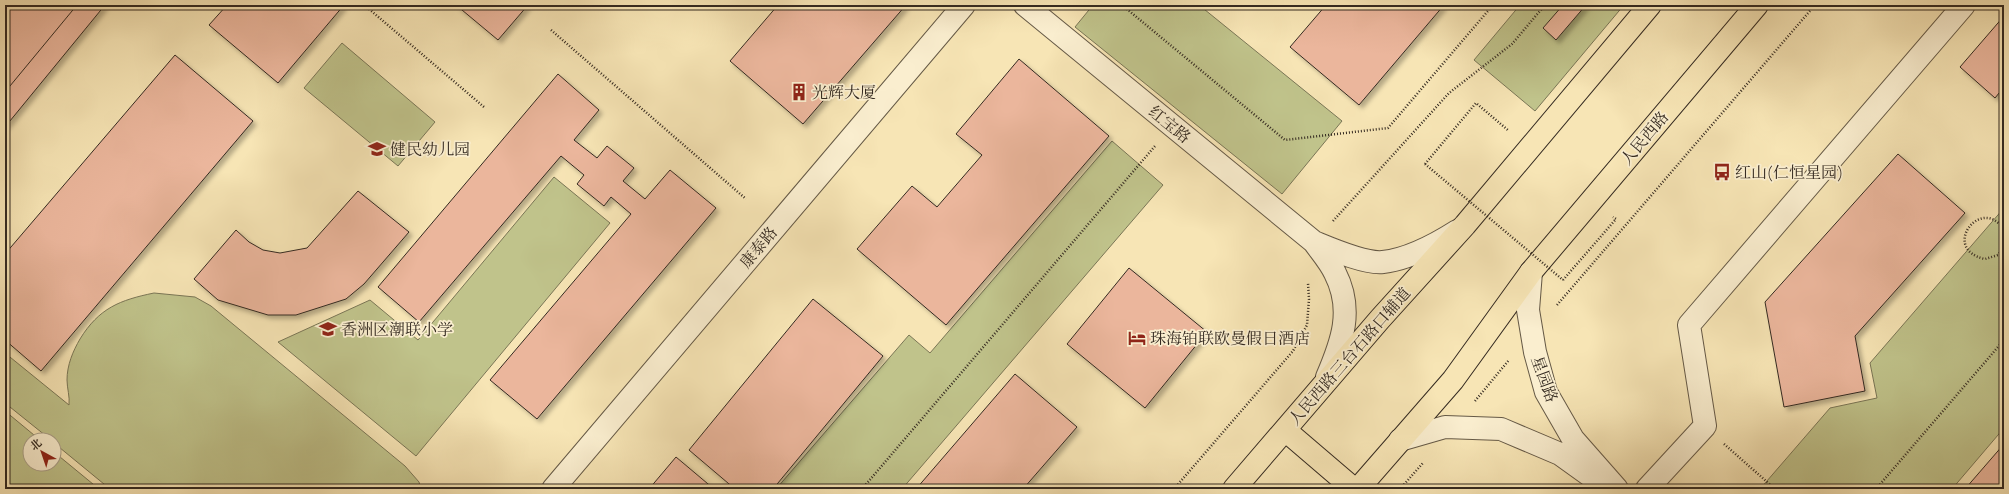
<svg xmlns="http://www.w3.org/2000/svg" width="2009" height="494" viewBox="0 0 2009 494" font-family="'Old Standard TT','Noto Serif SC',serif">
	<defs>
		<filter id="shadow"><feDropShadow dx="3.5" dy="3.5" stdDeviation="2" flood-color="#0004"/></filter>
	</defs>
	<rect width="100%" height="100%" fill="#f7e5b5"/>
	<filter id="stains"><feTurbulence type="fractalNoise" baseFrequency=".005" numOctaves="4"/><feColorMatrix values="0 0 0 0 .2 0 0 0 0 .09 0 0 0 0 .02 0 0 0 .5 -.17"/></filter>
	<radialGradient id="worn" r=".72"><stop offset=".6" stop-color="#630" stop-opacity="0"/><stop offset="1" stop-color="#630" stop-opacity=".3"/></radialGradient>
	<path fill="#c0c38b" stroke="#7a7656" d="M 1093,5 L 1199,5 L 1342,121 L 1282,194 L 1075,27 Z
		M 1520,5 L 1624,5 L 1535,111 L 1474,60 Z
		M 342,43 L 435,122 L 398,166 L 304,88 Z
		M 1112,141 L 1163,185 L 902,489 L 776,489 L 909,335 L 930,353 Z
		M 554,177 L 610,223 L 416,456 L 278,342 L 370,300 L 418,340 Z
		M 2004,208 L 2004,428 L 1952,489 L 1760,489 L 1830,408 L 1877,398 L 1870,363 Z
		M 154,293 L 195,297 L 211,306 L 405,466 L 419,482 L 421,489 L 110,489 L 54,443 L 54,440 L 51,440 L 5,403 L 5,353 L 69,405 C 70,397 67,388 67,380 C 67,365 73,351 80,339 C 99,308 120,300 154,293 Z
		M 5,411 L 40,440 L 30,440 L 30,464 L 54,464 L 54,452 L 99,489 L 5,489 Z"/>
	<path fill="#ebb69c" stroke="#342a21" filter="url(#shadow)" d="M 5,5 L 105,5 L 5,127 Z
		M 5,5 L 77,5 L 5,92 Z
		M 227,5 L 344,5 L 278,83 L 209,25 Z
		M 456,5 L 528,5 L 498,40 Z
		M 778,5 L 906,5 L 803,124 L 730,61 Z
		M 1326,5 L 1444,5 L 1359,105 L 1290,47 Z
		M 1563,5 L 1586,5 L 1556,40 L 1543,28 Z
		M 2004,16 L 2004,87 L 1995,98 L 1960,67 Z
		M 175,55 L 253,121 L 41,371 L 5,340 L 5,254 Z
		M 1019,59 L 1109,136 L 946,325 L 857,249 L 912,186 L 937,207 L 982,155 L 956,134 Z
		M 558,74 L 599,110 L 574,140 L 597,158 L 607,146 L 634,168 L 623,181 L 645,199 L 670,170 L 716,208 L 537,419 L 490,380 L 631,214 L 611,197 L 604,206 L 577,184 L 584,175 L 561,156 L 419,322 L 378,287 Z
		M 1898,154 L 1965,213 L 1855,336 L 1865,391 L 1784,407 L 1765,302 Z
		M 358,191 L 409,232 L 364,284 L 346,299 L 296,315 L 268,315 L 218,300 L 194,279 L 236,230 L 249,242 L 263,250 L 280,253 L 307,248 Z
		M 1129,268 L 1207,332 L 1145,408 L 1067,344 Z
		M 813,299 L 883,356 L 773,489 L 735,489 L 689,450 Z
		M 1015,374 L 1077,427 L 1023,489 L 916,489 Z
		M 2004,444 L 2004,489 L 1965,489 Z
		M 676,457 L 714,489 L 649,489 Z"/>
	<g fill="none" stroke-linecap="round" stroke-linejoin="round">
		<g stroke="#655946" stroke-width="24">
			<path id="minor" d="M 1025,5 L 1314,242 C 1321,252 1330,262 1335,273 C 1354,310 1342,342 1327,377
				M 1314,242 C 1331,249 1365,264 1383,262 C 1409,259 1435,245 1457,231
				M 1531,272 L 1528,310 L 1535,352 L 1546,392 L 1573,439 L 1617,489
				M 1400,440 L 1445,427 L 1501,429 L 1560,454 L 1599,482
				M 553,489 L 964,5
				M 1647,489 L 1705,426 L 1689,325 L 1964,5"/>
		</g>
		<g stroke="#342a21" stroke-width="24">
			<path id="major" d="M 1285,430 L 1354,489
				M 1234,489 L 1380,319 L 1465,225 L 1650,5
				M 1358,489 L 1453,380 L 1531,272 L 1757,5"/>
		</g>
		<path stroke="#342a21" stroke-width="2.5" stroke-dasharray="1 2" stroke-linecap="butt" d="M 1122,5 L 1285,140 L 1388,128 L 1493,5
			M 1277,5 L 1280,7 L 1303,5
			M 369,9 L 484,107
			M 551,30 L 746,199
			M 1425,164 L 1476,103 L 1509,131
			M 1333,221 L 1449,93 L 1512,44 L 1545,5
			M 2004,230 C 1982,194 1939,249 1985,259 L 1998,255 L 2004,247
			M 1563,280 L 1616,219 L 1613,217
			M 1557,305 L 1815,5
			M 1475,401 L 1509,360
			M 1724,444 L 1775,489
			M 862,489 L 1155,146
			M 1174,489 L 1293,351 L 1307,325 L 1309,299 L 1308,283
			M 1400,489 L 1423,463
			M 1876,489 L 2004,340"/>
		<use href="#minor" stroke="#faeecf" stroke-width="22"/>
		<use href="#major" stroke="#f7e5b5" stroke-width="22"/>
		<path stroke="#342a21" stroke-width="2.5" stroke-dasharray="1 2" stroke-linecap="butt" d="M 1425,164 L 1563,280"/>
	</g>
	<defs>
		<g id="building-bare" transform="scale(1.38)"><path d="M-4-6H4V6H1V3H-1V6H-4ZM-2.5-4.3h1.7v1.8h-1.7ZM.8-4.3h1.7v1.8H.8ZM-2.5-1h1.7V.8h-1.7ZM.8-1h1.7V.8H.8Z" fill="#8f2418" stroke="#faeecf" stroke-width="2.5" paint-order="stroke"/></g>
		<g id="school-bare" transform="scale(1.38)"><path d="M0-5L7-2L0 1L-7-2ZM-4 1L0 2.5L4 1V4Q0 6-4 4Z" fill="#8f2418" stroke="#faeecf" stroke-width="2.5" paint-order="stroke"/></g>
		<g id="bus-bare" transform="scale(1.38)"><path d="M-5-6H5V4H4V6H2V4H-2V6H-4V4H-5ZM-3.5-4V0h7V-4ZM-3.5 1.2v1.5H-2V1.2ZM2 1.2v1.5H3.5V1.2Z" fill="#8f2418" stroke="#faeecf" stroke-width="2.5" paint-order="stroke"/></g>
		<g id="hotel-bare" transform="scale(1.38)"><path d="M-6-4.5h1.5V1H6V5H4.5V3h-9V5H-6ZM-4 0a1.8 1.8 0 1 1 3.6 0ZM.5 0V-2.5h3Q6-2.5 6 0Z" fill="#8f2418" stroke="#faeecf" stroke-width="2.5" paint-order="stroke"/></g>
	</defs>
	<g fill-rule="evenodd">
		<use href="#building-bare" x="799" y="92"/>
		<use href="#school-bare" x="377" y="149"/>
		<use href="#bus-bare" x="1722" y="172"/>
		<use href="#school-bare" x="328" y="329"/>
		<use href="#hotel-bare" x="1137" y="338"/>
	</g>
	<g text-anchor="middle" stroke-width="3.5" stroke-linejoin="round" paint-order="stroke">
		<g font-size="16" fill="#342a21" stroke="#faeecf" text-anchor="start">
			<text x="812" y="98">光辉大厦</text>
			<text x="390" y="155">健民幼儿园</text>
			<text x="1735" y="178">红山(仁恒星园)</text>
			<text x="341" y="335">香洲区潮联小学</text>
			<text x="1150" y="344">珠海铂联欧曼假日酒店</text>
		</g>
		<g font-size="16" fill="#342a21" stroke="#faeecf">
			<text transform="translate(1170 124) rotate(39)" y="6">红宝路</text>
			<text transform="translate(1644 138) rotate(-50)" y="6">人民西路</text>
			<text transform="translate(758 247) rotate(-50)" y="6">康泰路</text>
			<text transform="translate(1349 356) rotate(-49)" y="6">人民西路三台石路口辅道</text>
			<text transform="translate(1545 379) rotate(70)" y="6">星园路</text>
		</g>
	</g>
	<rect width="2009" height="494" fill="none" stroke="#f7e5b5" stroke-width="20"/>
	<rect x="6" y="6" width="1997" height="482" fill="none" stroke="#342a21" stroke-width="2"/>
	<rect x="10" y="10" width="1989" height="474" fill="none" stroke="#342a21"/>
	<g transform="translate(42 452) rotate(320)"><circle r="19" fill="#faeecf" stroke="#aba089"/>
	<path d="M0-3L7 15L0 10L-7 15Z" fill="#8f2418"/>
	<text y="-6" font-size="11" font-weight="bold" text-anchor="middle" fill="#342a21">北</text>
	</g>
	<rect width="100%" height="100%" filter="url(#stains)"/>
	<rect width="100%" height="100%" fill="url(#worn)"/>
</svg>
